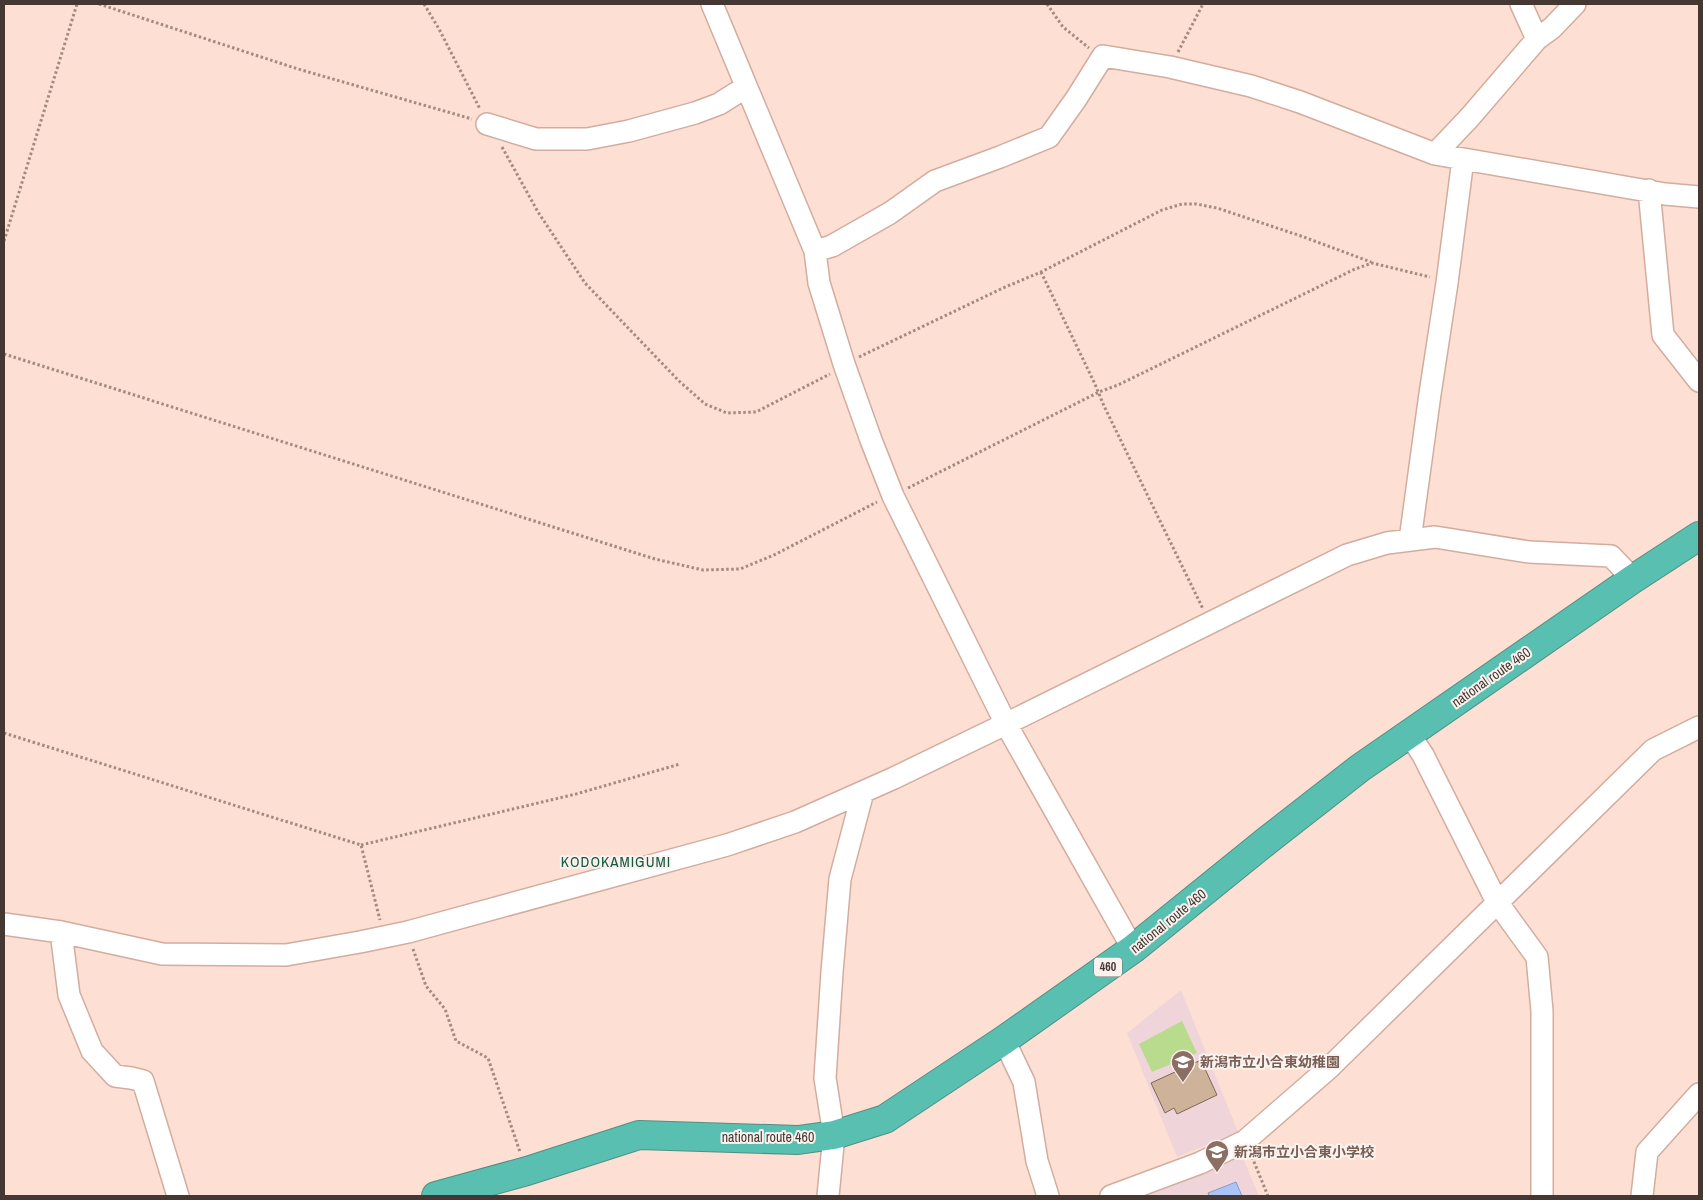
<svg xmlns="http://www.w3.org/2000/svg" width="1703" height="1200" viewBox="0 0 1703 1200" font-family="'Archivo Narrow','Noto Sans JP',sans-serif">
	<rect width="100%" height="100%" fill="#fedfd3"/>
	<path fill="#efd5da" d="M 1181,990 L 1238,1132 L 1177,1157 L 1127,1033 Z
		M 1240,1151 L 1259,1196 L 1128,1196 Z"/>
	<path fill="#b9db8e" d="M 1182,1021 L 1197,1053 L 1152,1072 L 1139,1044 Z"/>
	<path fill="#a9c5f8" stroke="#8b9abc" d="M 1236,1182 L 1242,1196 L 1209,1196 L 1208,1193 Z"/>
	<path fill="#ceb299" stroke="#816750" d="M 1201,1060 L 1217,1095 L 1177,1114 L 1174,1108 L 1165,1113 L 1151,1083 Z"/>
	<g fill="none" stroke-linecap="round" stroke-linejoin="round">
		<g stroke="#d2ad9f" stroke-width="24">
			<path id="minor" d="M 712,4 L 815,251 L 819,283 L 844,364 L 871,440 L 893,496 L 1006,724 L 1133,949
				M 1521,4 L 1537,39
				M 487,124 L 536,139 L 587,139 L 629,131 L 695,113 L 719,104 L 746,87
				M 1435,154 L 1470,117 L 1537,39 L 1552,28 L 1575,4
				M 1649,190 L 1663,335 L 1699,381
				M 815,251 L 832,246 L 890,213 L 935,181 L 1000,157 L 1049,137 L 1076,99 L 1103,56 L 1170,67 L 1251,86 L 1300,102 L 1435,154 L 1665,194 L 1699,197
				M 1410,540 L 1430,394 L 1447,283 L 1463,159
				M 1409,734 L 1423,755 L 1497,902 L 1537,957 L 1542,1011 L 1542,1196
				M 4,924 L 61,932 L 162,954 L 286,955 L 360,942 L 408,932 L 727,845 L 795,822 L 894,778 L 1020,717 L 1347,555 L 1387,543 L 1435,537 L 1529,552 L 1611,556 L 1633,579
				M 61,932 L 69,995 L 92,1051 L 115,1076 L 131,1078 L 143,1081 L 178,1196
				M 1004,1040 L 1024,1082 L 1037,1161 L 1048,1196
				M 828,1196 L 834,1135 L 825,1078 L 832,972 L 840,879 L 863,792
				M 1111,1196 L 1200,1163 L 1245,1141 L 1329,1068 L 1653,750 L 1699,727
				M 1642,1196 L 1647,1152 L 1699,1094"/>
		</g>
		<g stroke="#518f84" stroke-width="30">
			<path id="highway" d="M 436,1196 L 527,1171 L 639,1135 L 798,1140 L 834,1135 L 885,1119 L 1004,1040 L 1133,949 L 1269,839 L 1360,768 L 1633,579 L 1699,536"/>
		</g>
		<path stroke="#a28b82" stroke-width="3" stroke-dasharray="2.5 2.5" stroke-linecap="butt" d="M 99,4 L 298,69 L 472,119
			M 424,4 L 439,29 L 480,109
			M 1047,4 L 1063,27 L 1089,48
			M 1178,52 L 1203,4
			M 502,147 L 538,212 L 585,283 L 679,381 L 705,404 L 727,413 L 756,412 L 830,374
			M 4,241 L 77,4
			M 1041,272 L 1094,382 L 1104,406 L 1203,609
			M 4,354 L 655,559 L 703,570 L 740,569 L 774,555 L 877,502
			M 859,357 L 1003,288 L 1041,272 L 1162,210 L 1182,204 L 1196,204 L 1217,208 L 1301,236 L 1371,262
			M 908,488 L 1099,392 L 1118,385 L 1355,269 L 1372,263 L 1430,277
			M 4,733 L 361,845 L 380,920
			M 361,845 L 576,794 L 680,764
			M 413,949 L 426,986 L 445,1009 L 456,1041 L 488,1058 L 520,1152
			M 1252,1157 L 1268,1196"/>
		<use href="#minor" stroke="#fff" stroke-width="21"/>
		<use href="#highway" stroke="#58bfb1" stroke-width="28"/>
	</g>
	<defs>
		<g id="school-pin" transform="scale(1.25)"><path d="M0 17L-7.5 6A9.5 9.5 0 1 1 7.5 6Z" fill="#8d6e63" stroke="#faf2ef"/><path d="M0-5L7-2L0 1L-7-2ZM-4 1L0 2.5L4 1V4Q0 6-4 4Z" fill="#fff"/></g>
	</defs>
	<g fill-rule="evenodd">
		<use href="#school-pin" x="1183" y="1062"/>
		<use href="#school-pin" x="1217" y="1152"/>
	</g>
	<g text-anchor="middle" stroke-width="4" stroke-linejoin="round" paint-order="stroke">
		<rect fill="#faf2ef" stroke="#7b6f6a" stroke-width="1" x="1094" y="957.5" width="28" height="19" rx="4"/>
		<g font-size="12" font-weight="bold" fill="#453731">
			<text x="1108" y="971">460</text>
		</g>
		<g font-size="14" fill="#453731" stroke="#faf2ef">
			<text transform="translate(1491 677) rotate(-35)" y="5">national route 460</text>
			<text transform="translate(1168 921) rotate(-39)" y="5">national route 460</text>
			<text x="768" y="1142">national route 460</text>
		</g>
		<g font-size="14" font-weight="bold" fill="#785e54" stroke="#faf2ef" text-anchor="start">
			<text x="1200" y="1067">新潟市立小合東幼稚園</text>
			<text x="1234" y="1157">新潟市立小合東小学校</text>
		</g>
		<g font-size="15" letter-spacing="1" fill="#155a41" stroke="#faf2ef">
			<text x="616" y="867">KODOKAMIGUMI</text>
		</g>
	</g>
	<rect width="1703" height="1200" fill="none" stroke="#453731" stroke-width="10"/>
</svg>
